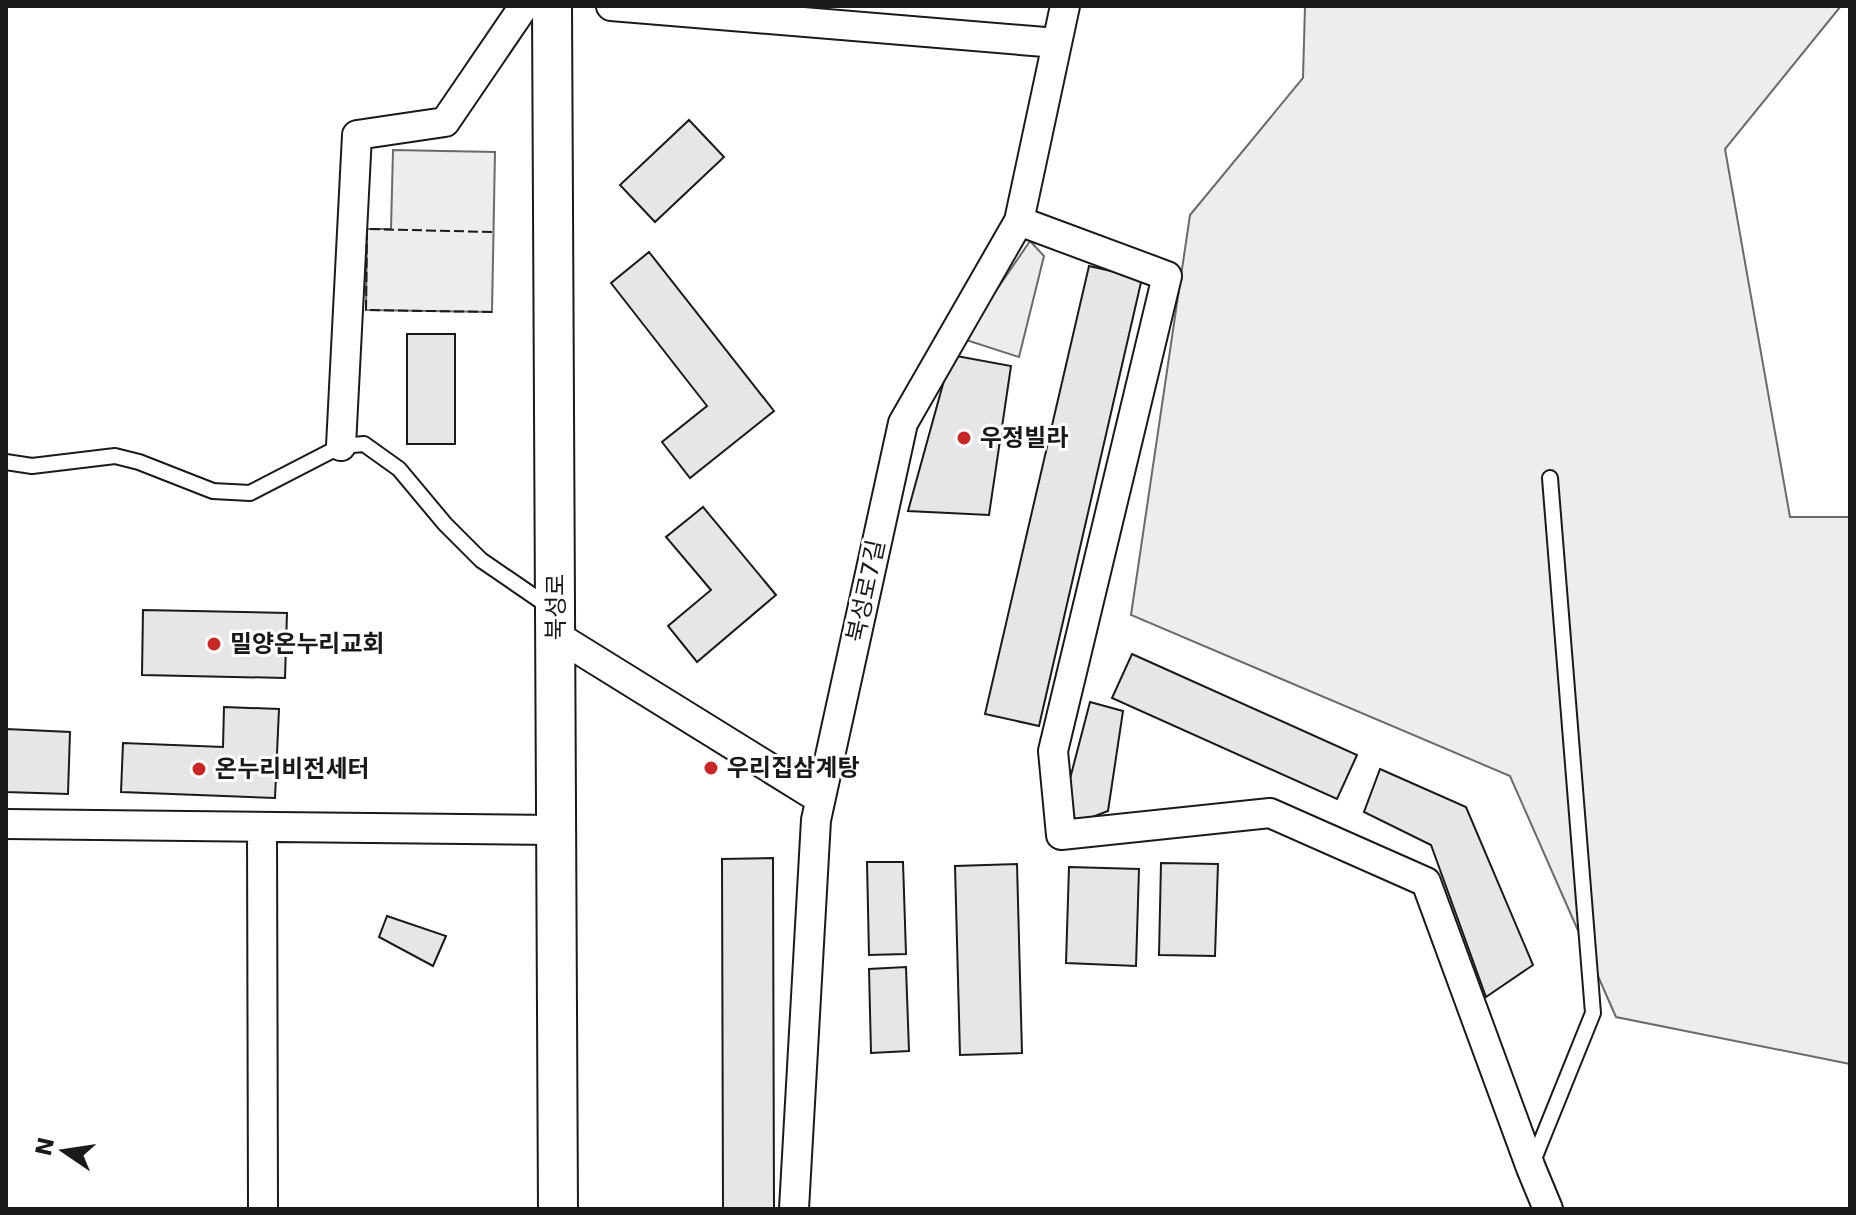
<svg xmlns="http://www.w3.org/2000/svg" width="1856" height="1215" viewBox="0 0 1856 1215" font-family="'DejaVu Sans','Noto Sans KR',sans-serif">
	<rect width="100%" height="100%" fill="#fff"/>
	<path fill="#ededed" stroke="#6a6a6a" stroke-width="2" d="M 1305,6 L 1841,6 L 1725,149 L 1790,517 L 1850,517 L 1850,1064 L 1616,1017 L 1510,776 L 1131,615 L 1190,215 L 1303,78 Z
		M 393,150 L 495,152 L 492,312 L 366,310 L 367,229 L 391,229 Z
		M 1030,241 L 1044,256 L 1019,357 L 963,339 Z"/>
	<path fill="#e6e6e6" stroke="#1a1a1a" stroke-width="2" d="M 689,120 L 724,157 L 655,222 L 620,185 Z
		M 649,252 L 774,411 L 690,478 L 662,442 L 707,406 L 611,283 Z
		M 1089,266 L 1142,278 L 1039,726 L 985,714 Z
		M 407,334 L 455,334 L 455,444 L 407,444 Z
		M 951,355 L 1011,366 L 989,515 L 908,511 Z
		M 703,507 L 776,595 L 697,662 L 668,626 L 711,590 L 666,537 Z
		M 143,610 L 287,613 L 285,678 L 142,675 Z
		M 1132,654 L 1357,755 L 1337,799 L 1112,698 Z
		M 1090,702 L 1123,711 L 1108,811 L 1077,823 L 1065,798 Z
		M 224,707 L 279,709 L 275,798 L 121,792 L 123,743 L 223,747 Z
		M 6,729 L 70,732 L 68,794 L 6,792 Z
		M 1380,769 L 1466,807 L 1533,965 L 1486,997 L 1431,845 L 1364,812 Z
		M 773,858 L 774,1209 L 723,1209 L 722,859 Z
		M 867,862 L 903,862 L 906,954 L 869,955 Z
		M 1161,863 L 1218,864 L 1215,956 L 1159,955 Z
		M 1017,864 L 1022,1053 L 960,1055 L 955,866 Z
		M 1069,867 L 1139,869 L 1136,966 L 1066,963 Z
		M 387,916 L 446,936 L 433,966 L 379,937 Z
		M 906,967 L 909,1051 L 871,1053 L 869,969 Z"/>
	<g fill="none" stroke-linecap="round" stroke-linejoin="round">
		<g stroke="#1a1a1a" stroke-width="18">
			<path id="lane" d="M 6,462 L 32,466 L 115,456 L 139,462 L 213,491 L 250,493 L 341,446 L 364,444 L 399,469 L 445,524 L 481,560 L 551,608
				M 1532,1164 L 1593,1013 L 1550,478"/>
		</g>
		<g stroke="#1a1a1a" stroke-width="32">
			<path id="street" d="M 611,6 L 1057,43
				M 1019,221 L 1167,276 L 1053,751 L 1061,835 L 1270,813 L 1426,882 L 1531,1168 L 1548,1209
				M 341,446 L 357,135 L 445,122 L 524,6
				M 557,636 L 820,799
				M 6,824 L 557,830
				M 262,828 L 263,1209
				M 794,1209 L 816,820 L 903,423 L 1019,221 L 1065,6"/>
		</g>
		<g stroke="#1a1a1a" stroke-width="42">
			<path id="secondary" d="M 552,6 L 558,1209"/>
		</g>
		<use href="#lane" stroke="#fff" stroke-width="14"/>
		<use href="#street" stroke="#fff" stroke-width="28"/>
		<use href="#secondary" stroke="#fff" stroke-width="38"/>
		<path stroke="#1a1a1a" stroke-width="2" stroke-dasharray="10 4" stroke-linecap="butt" d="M 492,312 L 366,310 L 367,229 L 493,232"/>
	</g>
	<g fill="#c62828" stroke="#fff" stroke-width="3">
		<circle cx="964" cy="438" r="8"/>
		<circle cx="214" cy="644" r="8"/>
		<circle cx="711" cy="768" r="8"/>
		<circle cx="199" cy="769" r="8"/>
	</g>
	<g text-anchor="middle" stroke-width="6" stroke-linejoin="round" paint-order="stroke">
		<g font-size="24" font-weight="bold" fill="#1a1a1a" stroke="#fff" text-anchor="start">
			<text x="980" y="446">우정빌라</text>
			<text x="230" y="652">밀양온누리교회</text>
			<text x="727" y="776">우리집삼계탕</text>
			<text x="215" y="777">온누리비전세터</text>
		</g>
		<g font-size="24" fill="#1a1a1a" stroke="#fff">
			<text transform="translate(866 591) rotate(-78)" y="8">북성로7길</text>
			<text transform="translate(556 607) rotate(-90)" y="8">북성로</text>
		</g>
	</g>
	<rect width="1856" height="1215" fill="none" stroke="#1a1a1a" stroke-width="16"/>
	<g transform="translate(64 1151) rotate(283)" stroke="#ffffff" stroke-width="6" paint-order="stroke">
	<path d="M0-6L14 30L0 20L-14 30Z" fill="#1a1a1a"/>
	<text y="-12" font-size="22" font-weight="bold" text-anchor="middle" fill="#1a1a1a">N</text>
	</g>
</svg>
